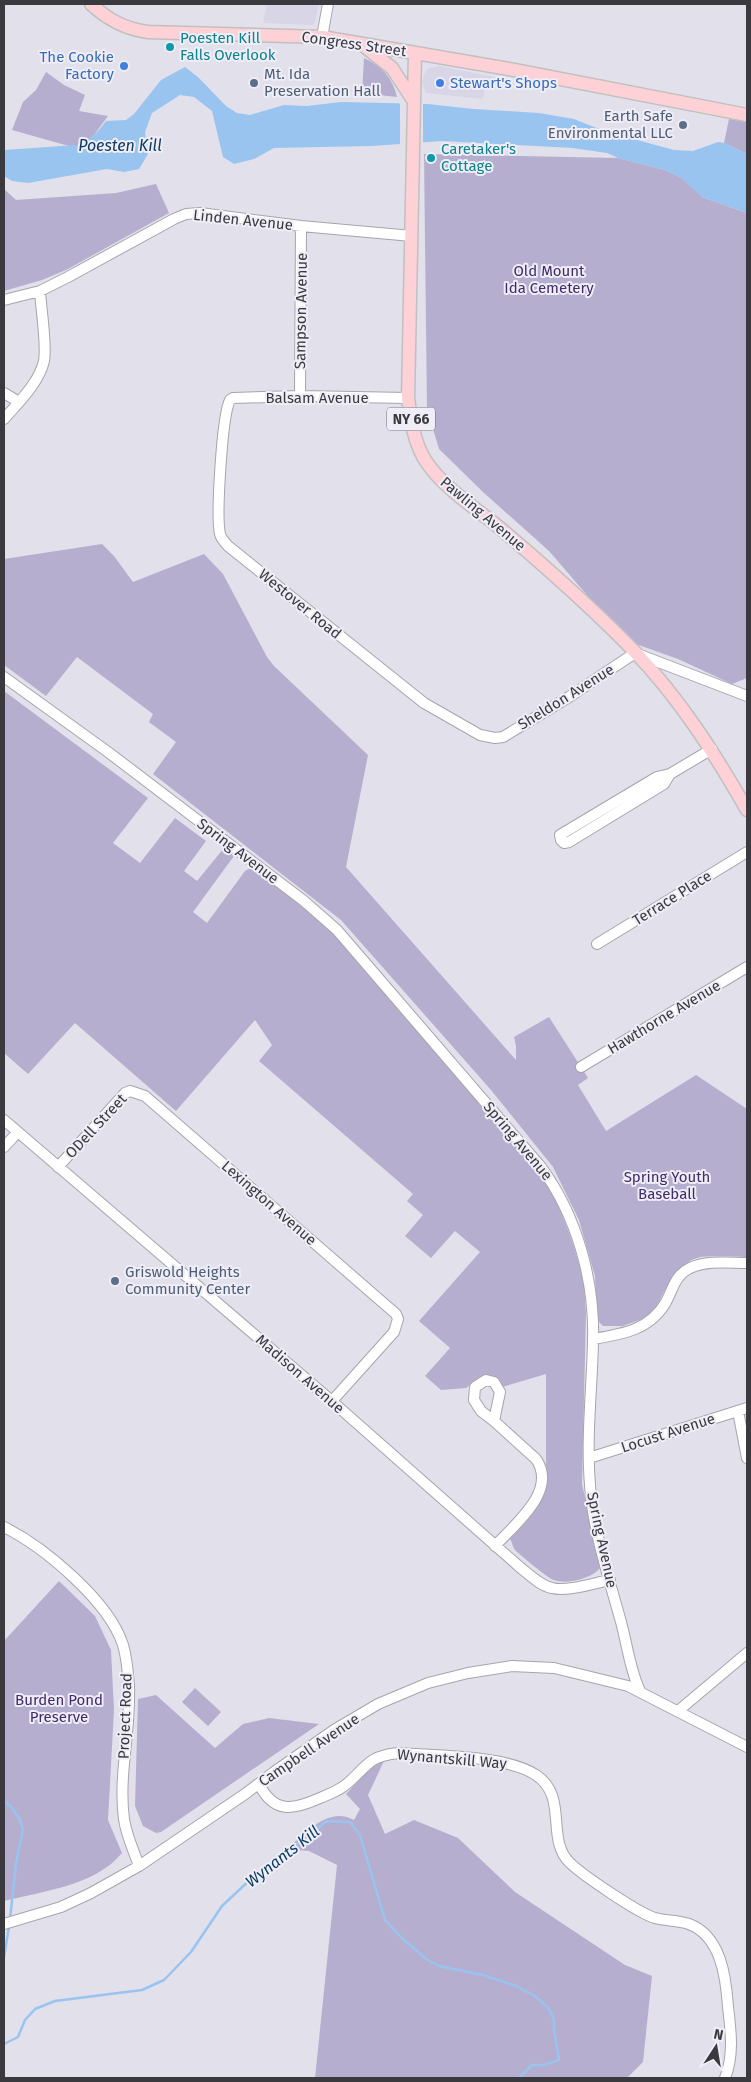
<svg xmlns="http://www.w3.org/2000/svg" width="751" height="2082" viewBox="0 0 751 2082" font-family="'Fira Sans',sans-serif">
	<rect width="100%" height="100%" fill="#e2e0ea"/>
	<path fill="#d8d5e6" d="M 267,4 L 319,4 L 314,25 L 263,23 Z
		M 439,66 L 504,79 L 502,86 L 486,83 L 483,99 L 426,93 L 422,82 L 425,73 L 429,68 Z"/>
	<path fill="#b6aecf" d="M 364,58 C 381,65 393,78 397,97 L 362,93 Z
		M 46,72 L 64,85 L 85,95 L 79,111 L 108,116 L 83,150 L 12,130 L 23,102 L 36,90 Z
		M 729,119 L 747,122 L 747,154 L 724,143 Z
		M 424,154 L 618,158 L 665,170 L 704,188 L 702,197 L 747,213 L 747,678 L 732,684 L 678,659 L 633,643 L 593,602 L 549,551 L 483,492 L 439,449 L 427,409 Z
		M 156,184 L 169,213 L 66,270 L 42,280 L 4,291 L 4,189 L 16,200 L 116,193 Z
		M 102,544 L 114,556 L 133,582 L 204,554 L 223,574 L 267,657 L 274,666 L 368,755 L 346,867 L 516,1060 L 516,1046 L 514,1037 L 549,1017 L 588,1078 L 578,1085 L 606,1131 L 696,1075 L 747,1109 L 747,1257 C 734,1257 708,1255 697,1258 C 674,1265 662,1296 653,1315 L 623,1326 L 603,1326 L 597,1320 L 595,1276 L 579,1220 L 553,1167 L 491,1090 L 341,920 L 153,774 L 176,742 L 149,722 L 153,714 L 77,657 L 46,696 L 4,665 L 4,559 Z
		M 4,691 L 148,798 L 113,843 L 140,863 L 175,818 L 206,841 L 184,871 L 197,881 L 224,848 L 234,856 L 193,912 L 207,923 L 245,871 L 252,867 L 332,931 L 545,1179 C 563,1213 576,1247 584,1285 C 585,1294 585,1303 586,1312 L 582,1484 L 601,1567 C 593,1578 568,1585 554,1580 C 547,1578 523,1557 516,1551 C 512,1547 513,1542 509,1538 L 546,1472 L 546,1374 L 502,1387 L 500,1381 L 487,1376 L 479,1378 L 466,1388 L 441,1390 L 425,1376 L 450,1348 L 419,1321 L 480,1252 L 455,1231 L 431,1258 L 405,1236 L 423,1215 L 407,1201 L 413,1194 L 259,1061 L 272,1045 L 255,1020 L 176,1111 L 75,1023 L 28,1074 L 4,1053 Z
		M 59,1581 L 95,1616 L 111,1650 L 114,1710 L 108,1820 L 122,1853 C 95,1886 43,1891 4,1901 L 4,1641 Z
		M 195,1688 L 221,1712 L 208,1726 L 182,1702 Z
		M 156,1695 L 215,1748 L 243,1724 L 269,1718 L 319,1724 L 161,1832 L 156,1833 L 143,1826 L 135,1806 L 138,1699 Z
		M 384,1761 L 368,1795 L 385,1834 L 414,1820 L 458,1838 L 515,1892 L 625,1965 L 652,1976 L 643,2062 L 627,2078 L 315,2078 L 337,1865 L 309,1851 L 287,1849 C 306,1833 328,1806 354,1820 L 360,1809 L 346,1794 L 372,1767 Z"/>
	<path fill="#99c4f0" d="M 185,67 L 198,77 L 226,106 L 237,113 L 250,115 L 284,105 L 307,106 L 341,102 L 427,104 L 474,109 L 539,113 L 574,119 L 604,131 L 674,150 L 693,151 L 718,142 L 724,143 L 747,154 L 747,213 L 702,197 L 680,177 L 665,170 L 618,158 L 607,153 L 572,148 L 442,141 L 372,146 L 274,148 L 254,159 L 234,164 L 223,157 L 212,111 L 194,97 L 180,95 L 152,113 L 145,132 L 148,154 L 139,169 L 124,172 L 107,169 L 28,183 L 12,181 L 4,176 L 4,150 L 76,145 C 91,140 97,133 106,121 L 126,120 L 134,114 L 161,80 Z"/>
	<path fill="#e2e0ea" d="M 400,101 L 423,102 L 423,145 L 400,146 Z"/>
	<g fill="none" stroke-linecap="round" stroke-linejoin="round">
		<path stroke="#99c4f0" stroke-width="2.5" d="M 4,1801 L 11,1807 L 19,1818 L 23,1829 L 16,1864 L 10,1919
			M 4,1957 L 9,1927
			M 4,2044 L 18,2037 L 25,2020 L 35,2009 L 55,2001 L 142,1990 L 164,1980 L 191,1952 L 222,1906 L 254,1876 L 327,1821 L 350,1822 L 360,1835 L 385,1920 L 402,1938 L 426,1959 L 439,1966 L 483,1975 L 516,1986 L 535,1996 L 549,2009 L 554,2020 L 554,2031 L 559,2060 L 544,2065 L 532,2065 L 519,2078"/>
		<g stroke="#a6a5ae" stroke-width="12">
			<path id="minor" d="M 322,37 L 328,4
				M 4,300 L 40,291 L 68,277 L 174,219 L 186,214 L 200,213 L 301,226 L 412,236
				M 4,393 L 19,402
				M 300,396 L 301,226
				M 408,398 L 300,396 L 233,398 L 230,400 C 222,415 216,516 220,534 C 221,539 225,542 228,546 L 424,703 L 480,735 L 495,738 L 503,737 L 569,697 L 635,653 L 747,696
				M 4,419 C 18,403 39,383 44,361 C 47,344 41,310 40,291
				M 4,677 L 108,752 L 304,901 L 337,930 L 541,1167 C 577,1216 595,1281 593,1342 C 592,1389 586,1438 590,1485 C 593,1531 609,1578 621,1622 C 627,1644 630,1670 640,1691
				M 670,774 L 664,784 L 569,842 L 564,843 L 561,840 L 560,835 L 657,777 L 670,774 L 712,749
				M 597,944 L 747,852
				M 581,1067 L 747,967
				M 4,1120 L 326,1396 L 522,1569 C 531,1576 541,1586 552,1588 C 567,1592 594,1583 610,1580
				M 4,1147 L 18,1132
				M 58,1167 L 125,1093 L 130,1091 L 145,1096 L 396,1314 L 398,1319 L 394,1332 L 332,1401
				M 593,1339 C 623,1334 650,1330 666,1302 C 673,1289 675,1275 690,1268 C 707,1260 729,1263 747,1263
				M 486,1380 L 494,1382 L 500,1392 L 494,1421 L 481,1411 L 474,1400 L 475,1387 Z
				M 738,1411 L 747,1458
				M 494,1421 L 536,1459 C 558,1491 515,1524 495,1546
				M 589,1458 L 747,1408
				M 4,1527 C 44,1547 109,1601 123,1645 C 127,1658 128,1673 129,1686 C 131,1731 118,1775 124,1819 C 126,1835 134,1851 139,1866
				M 678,1711 L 747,1653
				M 259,1784 C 274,1814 293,1810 320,1798 C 327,1795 335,1792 341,1788 C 353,1781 361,1768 373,1760 C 381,1755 390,1754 399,1753 C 436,1756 506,1755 536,1775 C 569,1797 545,1839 570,1863 C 584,1876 638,1913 655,1918 C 666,1921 678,1920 689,1924 C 721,1936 726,1977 728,2007 C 731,2032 734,2055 725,2078
				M 4,1924 L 61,1907 L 91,1893 L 139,1866 L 245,1794 L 274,1772 L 334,1730 L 378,1704 L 428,1683 L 468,1673 L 512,1666 L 554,1668 L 628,1686 L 747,1747"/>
		</g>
		<g stroke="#c0c0c1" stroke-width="15">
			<path id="major" d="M 91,4 C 108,20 125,29 148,32 L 322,37 L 509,69 L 747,115
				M 364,46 L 392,68 L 413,100
				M 415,53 L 408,398 C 411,421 414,444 427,463 C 446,490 476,508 501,529 C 547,568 593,609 635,652 C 680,699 715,754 747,810"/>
		</g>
		<use href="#minor" stroke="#fff" stroke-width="10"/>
		<use href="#major" stroke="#fdd1d6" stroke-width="12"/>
	</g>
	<g fill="#0f9aa8" stroke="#efedf7" stroke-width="2">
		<circle cx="170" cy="47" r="5"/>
		<circle cx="431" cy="158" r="5"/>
	</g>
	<g fill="#3f7fe0" stroke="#efedf7" stroke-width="2">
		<circle cx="124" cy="66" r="5"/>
		<circle cx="440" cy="83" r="5"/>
	</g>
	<g fill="#5c6f8a" stroke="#efedf7" stroke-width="2">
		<circle cx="254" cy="83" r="5"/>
		<circle cx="683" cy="125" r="5"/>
		<circle cx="115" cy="1281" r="5"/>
	</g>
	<g text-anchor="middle" stroke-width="4" stroke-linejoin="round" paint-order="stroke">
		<rect fill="#efedf7" stroke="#706f75" stroke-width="1" x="387" y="407.5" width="48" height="23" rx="4"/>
		<g font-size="14" font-weight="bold" fill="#3a393d">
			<text x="411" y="424">NY 66</text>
		</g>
		<g font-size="15" fill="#0d838f" stroke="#efedf7" text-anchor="start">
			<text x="180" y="43">Poesten Kill<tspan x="180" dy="17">Falls Overlook</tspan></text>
			<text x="441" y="154">Caretaker's<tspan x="441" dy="17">Cottage</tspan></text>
		</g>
		<g font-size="15" fill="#3a393d" stroke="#efedf7">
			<text transform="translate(354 44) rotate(8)" y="5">Congress Street</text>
			<text transform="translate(243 220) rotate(6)" y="5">Linden Avenue</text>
			<text transform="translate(301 311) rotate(-89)" y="5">Sampson Avenue</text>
			<text x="317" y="403">Balsam Avenue</text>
			<text transform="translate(483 514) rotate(40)" y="5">Pawling Avenue</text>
			<text transform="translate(300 604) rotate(39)" y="5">Westover Road</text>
			<text transform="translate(566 697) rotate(-32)" y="5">Sheldon Avenue</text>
			<text transform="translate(238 851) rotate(37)" y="5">Spring Avenue</text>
			<text transform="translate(672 898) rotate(-32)" y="5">Terrace Place</text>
			<text transform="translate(664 1017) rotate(-31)" y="5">Hawthorne Avenue</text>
			<text transform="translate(96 1126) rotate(-47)" y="5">ODell Street</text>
			<text transform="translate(518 1141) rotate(50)" y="5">Spring Avenue</text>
			<text transform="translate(269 1203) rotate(41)" y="5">Lexington Avenue</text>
			<text transform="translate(300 1374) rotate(41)" y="5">Madison Avenue</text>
			<text transform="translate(668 1433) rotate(-18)" y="5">Locust Avenue</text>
			<text transform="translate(602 1540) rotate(78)" y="5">Spring Avenue</text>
			<text transform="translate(125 1716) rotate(-88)" y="5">Project Road</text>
			<text transform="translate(309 1750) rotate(-34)" y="5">Campbell Avenue</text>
			<text transform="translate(452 1759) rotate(5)" y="5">Wynantskill Way</text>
		</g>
		<g font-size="15" fill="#366cbe" stroke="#efedf7" text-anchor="end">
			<text x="114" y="62">The Cookie<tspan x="114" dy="17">Factory</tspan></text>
			<text x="450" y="88" text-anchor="start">Stewart's Shops</text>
		</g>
		<g font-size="15" fill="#4e5e75" stroke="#efedf7" text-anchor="start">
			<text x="264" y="79">Mt. Ida<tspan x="264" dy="17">Preservation Hall</tspan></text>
			<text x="673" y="121" text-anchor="end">Earth Safe<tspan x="673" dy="17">Environmental LLC</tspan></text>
			<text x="125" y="1277">Griswold Heights<tspan x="125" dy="17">Community Center</tspan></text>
		</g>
		<g font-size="15" fill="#402b6c" stroke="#efedf7">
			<text x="549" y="276">Old Mount<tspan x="549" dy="17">Ida Cemetery</tspan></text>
			<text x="667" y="1182">Spring Youth<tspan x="667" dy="17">Baseball</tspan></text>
			<text x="59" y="1705">Burden Pond<tspan x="59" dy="17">Preserve</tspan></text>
		</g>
		<g font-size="16" font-style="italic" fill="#0a3b64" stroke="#efedf7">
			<text x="120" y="151">Poesten Kill</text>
			<text transform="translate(282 1856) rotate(-38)" y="6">Wynants Kill</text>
		</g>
	</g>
	<rect width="751" height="2082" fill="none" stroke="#3a393d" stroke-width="10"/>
	<g transform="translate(716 2047) rotate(12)" stroke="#efedf7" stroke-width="4" paint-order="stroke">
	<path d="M0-4L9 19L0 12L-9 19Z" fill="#3a393d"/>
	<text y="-8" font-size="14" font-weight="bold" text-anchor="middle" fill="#3a393d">N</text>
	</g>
</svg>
